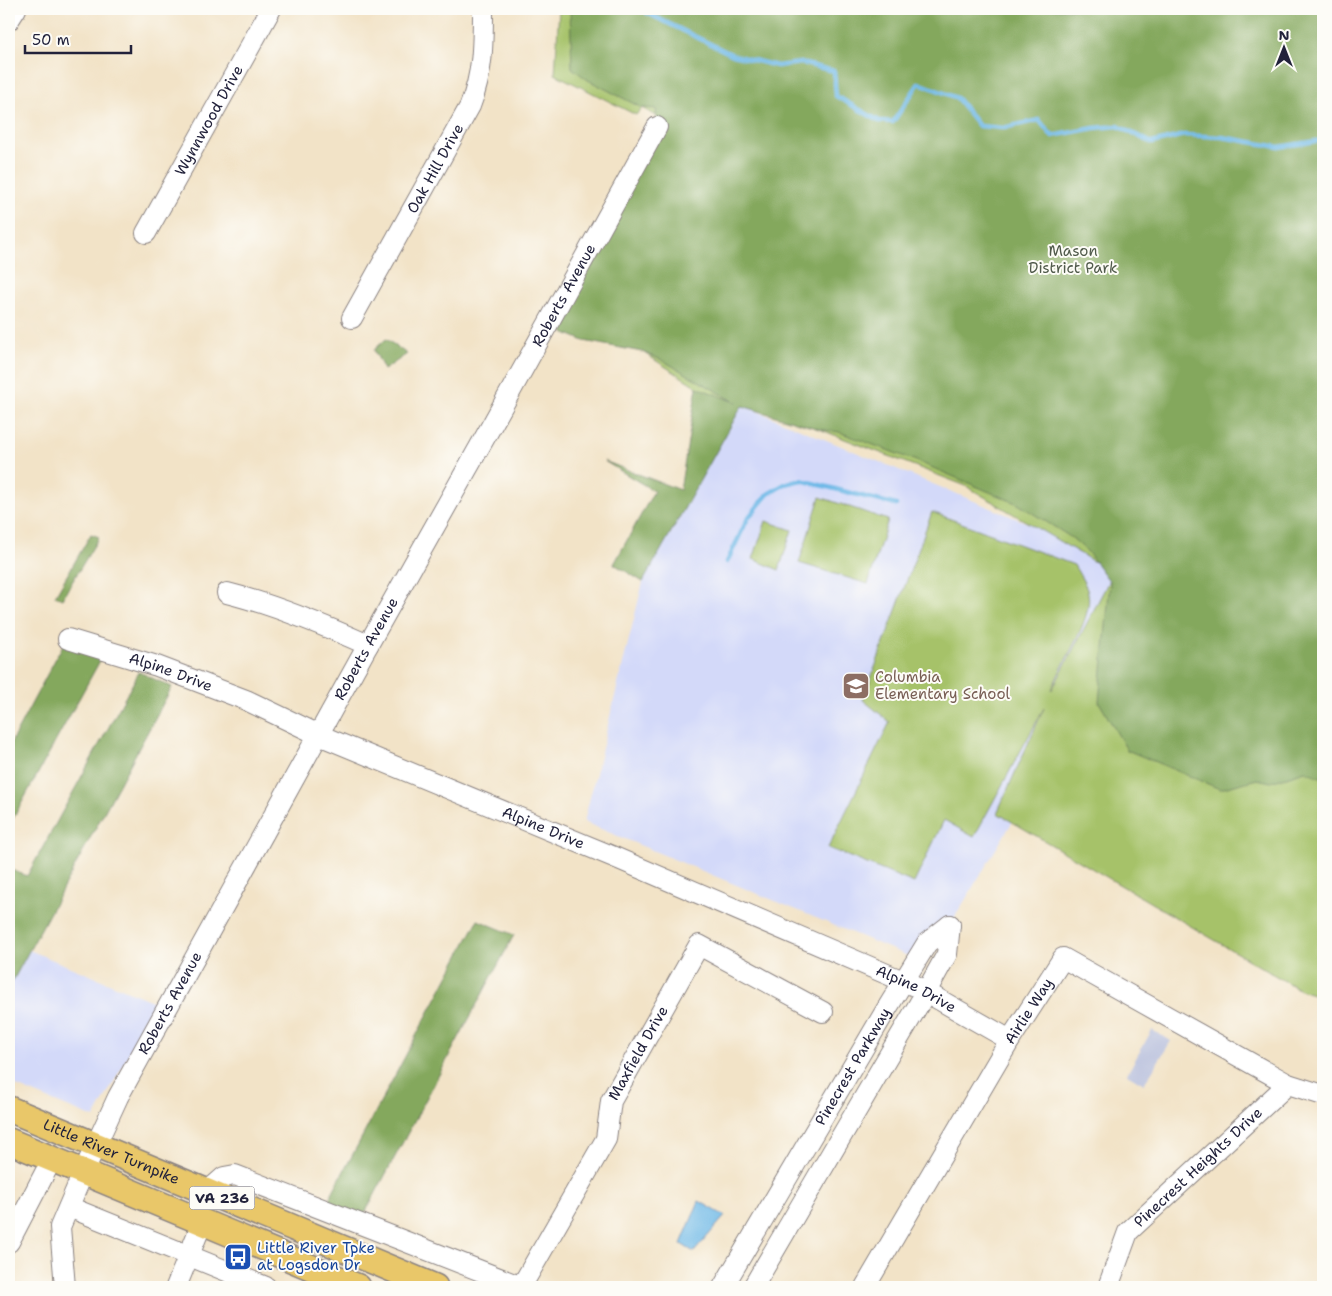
<svg xmlns="http://www.w3.org/2000/svg" width="1332" height="1296" viewBox="0 0 1332 1296" font-family="'Shantell Sans',sans-serif">
	<rect width="100%" height="100%" fill="#fdfcf7"/>
	<filter id="ink" filterUnits="userSpaceOnUse"><feTurbulence type="fractalNoise" baseFrequency=".02" numOctaves="2"/><feDisplacementMap in="SourceGraphic" scale="10" xChannelSelector="R" yChannelSelector="G"/><feConvolveMatrix kernelMatrix="1 2 1 2 8 2 1 2 1" color-interpolation-filters="sRGB"/></filter>
	<filter id="wash" filterUnits="userSpaceOnUse"><feTurbulence type="fractalNoise" baseFrequency=".0096" numOctaves="4" result="noise"/><feDisplacementMap in="SourceGraphic" scale="20" xChannelSelector="R" yChannelSelector="G"/><feGaussianBlur stdDeviation="1.12" result="paint"/><feColorMatrix in="noise" values="0 0 0 0 0 0 0 0 0 0 0 0 0 0 0 0 0 1.4 0 .05"/><feComposite in="paint" operator="in"/></filter>
	<g filter="url(#wash)">
		<rect width="100%" height="100%" fill="#f2e3c7"/>
		<path fill="#d3d9f9" d="M 742,405 L 1160,578 L 933,953 L 922,947 L 908,956 L 584,822 L 643,582 Z
			M 29,950 L 157,1003 L 94,1118 L 9,1083 L 9,988 Z"/>
		<path fill="#bcc3de" d="M 1152,1030 L 1171,1041 L 1144,1084 L 1127,1074 Z"/>
		<path fill="#a6c269" stroke="#647252" d="M 559,9 L 1323,9 L 1323,997 L 1300,990 L 997,813 L 1044,708 L 974,837 L 944,820 L 914,883 L 828,848 L 890,722 L 863,700 L 932,512 L 1074,565 C 1079,574 1086,584 1088,593 C 1094,619 1060,664 1052,690 L 1113,573 L 966,486 L 819,429 L 705,392 L 594,321 L 681,130 L 642,108 L 636,115 L 555,74 Z
			M 820,497 L 888,520 L 868,584 L 799,563 Z
			M 766,521 L 792,530 L 779,570 L 753,559 Z"/>
		<path fill="#84a85d" stroke="#53654c" d="M 570,9 L 1323,9 L 1323,778 L 1305,771 L 1271,782 L 1257,779 L 1220,789 L 1127,750 L 1099,702 L 1110,582 L 1087,551 L 1072,538 L 1018,504 L 919,462 L 839,432 L 819,429 L 742,406 L 643,582 L 614,564 L 654,491 L 604,461 L 680,490 L 697,387 L 737,403 L 662,360 L 642,352 L 584,341 L 563,332 L 552,320 L 657,127 L 656,109 L 642,108 L 588,80 L 572,68 Z
			M 386,339 L 407,354 L 384,370 L 374,350 Z
			M 91,534 L 99,537 L 62,599 L 55,596 Z
			M 65,641 L 102,657 L 9,826 L 9,746 Z
			M 139,672 L 172,687 L 9,988 L 9,869 L 27,876 Z
			M 478,920 L 514,935 L 359,1224 L 323,1210 Z"/>
		<path fill="#6fb9e7" stroke="#486e91" d="M 699,1201 L 725,1216 L 694,1252 L 681,1244 Z"/>
		<g fill="none" stroke-linecap="round" stroke-linejoin="round">
			<path stroke="#6fb9e7" stroke-width="4.5" d="M 648,9 L 647,13 L 733,55 L 777,66 L 801,63 L 834,71 L 836,96 L 879,121 L 893,122 L 919,83 L 957,98 L 979,126 L 1003,128 L 1039,120 L 1052,136 L 1094,128 L 1118,126 L 1152,143 L 1184,135 L 1222,137 L 1279,147 L 1323,140
				M 727,562 L 748,518 L 768,494 L 785,484 L 801,480 L 896,505"/>
		</g>
	</g>
	<g filter="url(#ink)">
		<g fill="none" stroke-linecap="round" stroke-linejoin="round">
			<g stroke="#8a8281" stroke-width="22">
				<g id="minor">
					<path d="M 9,20 L 16,9"/>
					<path id="s1" d="M 146,233 L 271,9"/>
					<path id="s2" d="M 352,318 L 470,106 C 483,73 483,44 483,9"/>
					<path d="M 227,593 C 275,605 323,625 368,645"/>
					<path id="s3" d="M 68,639 L 157,666 L 246,700 L 319,735 L 614,857 L 917,987 L 1010,1040"/>
					<path d="M 207,1192 L 224,1177 L 235,1175 L 522,1287"/>
					<path d="M 69,1207 L 266,1287"/>
					<path d="M 9,1242 L 52,1159"/>
					<path id="s4" d="M 65,1287 L 60,1227 L 83,1173 L 118,1097 L 368,645 L 493,423 L 657,127"/>
					<path d="M 176,1287 L 202,1223"/>
					<path id="s5" d="M 521,1287 L 606,1139 L 611,1101 L 699,945 L 823,1012"/>
					<path id="s6" d="M 723,1287 L 886,1010 L 927,943 L 950,925"/>
					<path d="M 753,1287 L 926,992 L 947,954 L 950,925"/>
					<path id="s7" d="M 865,1287 L 1010,1040 L 1063,958 L 1288,1084 L 1323,1095"/>
					<path id="s8" d="M 1108,1287 L 1128,1232 L 1288,1084"/>
				</g>
			</g>
			<g stroke="#8a8281" stroke-width="28">
				<g id="major">
					<path id="s9" d="M 9,1109 L 435,1287"/>
					<path d="M 9,1141 L 358,1287"/>
				</g>
			</g>
			<use href="#minor" stroke="#fff" stroke-width="20"/>
			<use href="#major" stroke="#e9c769" stroke-width="25"/>
		</g>
	</g>
	<defs>
		<g id="school-square" transform="scale(1.4375)"><rect x="-9" y="-9" width="18" height="18" rx="4" fill="#8d6e63" stroke="#fdfcf7"/><path d="M0-5L7-2L0 1L-7-2ZM-4 1L0 2.5L4 1V4Q0 6-4 4Z" fill="#fff"/></g>
		<g id="bus-square" transform="scale(1.4375)"><rect x="-9" y="-9" width="18" height="18" rx="4" fill="#1a4fb4" stroke="#fdfcf7"/><path d="M-5-6H5V4H4V6H2V4H-2V6H-4V4H-5ZM-3.5-4V0h7V-4ZM-3.5 1.2v1.5H-2V1.2ZM2 1.2v1.5H3.5V1.2Z" fill="#fff"/></g>
	</defs>
	<g fill-rule="evenodd">
		<use href="#school-square" x="856" y="686"/>
		<use href="#bus-square" x="238" y="1257"/>
	</g>
	<g text-anchor="middle" stroke-width="4" stroke-linejoin="round" paint-order="stroke">
		<rect fill="#fdfcf7" stroke="#646373" stroke-width="1" x="189.5" y="1186.5" width="65" height="23" rx="4"/>
		<g font-size="14" font-weight="bold" fill="#22223b">
			<text x="222" y="1203">VA 236</text>
		</g>
		<g font-size="15" fill="#22223b" stroke="#fdfcf7">
			<text dy="5" stroke="none"><textPath href="#s1" startOffset="129">Wynnwood Drive</textPath></text>
			<text dy="5" stroke="none"><textPath href="#s2" startOffset="171">Oak Hill Drive</textPath></text>
			<text dy="5" stroke="none"><textPath href="#s4" startOffset="1120">Roberts Avenue</textPath></text>
			<text dy="5" stroke="none"><textPath href="#s4" startOffset="715">Roberts Avenue</textPath></text>
			<text dy="5" stroke="none"><textPath href="#s3" startOffset="108">Alpine Drive</textPath></text>
			<text dy="5" stroke="none"><textPath href="#s3" startOffset="512">Alpine Drive</textPath></text>
			<text dy="5" stroke="none"><textPath href="#s3" startOffset="918">Alpine Drive</textPath></text>
			<text dy="5" stroke="none"><textPath href="#s4" startOffset="310">Roberts Avenue</textPath></text>
			<text dy="5" stroke="none"><textPath href="#s7" startOffset="321">Airlie Way</textPath></text>
			<text dy="5" stroke="none"><textPath href="#s5" startOffset="264">Maxfield Drive</textPath></text>
			<text dy="5" stroke="none"><textPath href="#s6" startOffset="256">Pinecrest Parkway</textPath></text>
			<text dy="5" stroke="none"><textPath href="#s9" startOffset="111">Little River Turnpike</textPath></text>
			<text dy="5" stroke="none"><textPath href="#s8" startOffset="154">Pinecrest Heights Drive</textPath></text>
		</g>
		<g font-size="15" fill="#505a4b" stroke="#fdfcf7">
			<text x="1073" y="256">Mason<tspan x="1073" dy="17">District Park</tspan></text>
		</g>
		<g font-size="15" fill="#785e54" stroke="#fdfcf7" text-anchor="start">
			<text x="875" y="682">Columbia<tspan x="875" dy="17">Elementary School</tspan></text>
		</g>
		<g font-size="15" fill="#164399" stroke="#fdfcf7" text-anchor="start">
			<text x="257" y="1253">Little River Tpke<tspan x="257" dy="17">at Logsdon Dr</tspan></text>
		</g>
	</g>
	<rect width="1332" height="1296" fill="none" stroke="#fdfcf7" stroke-width="30"/>
	<g transform="translate(1284 48)" stroke="#fdfcf7" stroke-width="4" paint-order="stroke">
	<path d="M0-4L9 19L0 12L-9 19Z" fill="#22223b"/>
	<text y="-8" font-size="14" font-weight="bold" text-anchor="middle" fill="#22223b">N</text>
	</g>
	<path d="M25 45v8h106v-8" fill="none" stroke="#22223b" stroke-width="2.5"/>
	<text x="32" y="45" font-size="15" fill="#22223b" stroke="#fdfcf7" stroke-width="4" paint-order="stroke">50 m</text>
</svg>
